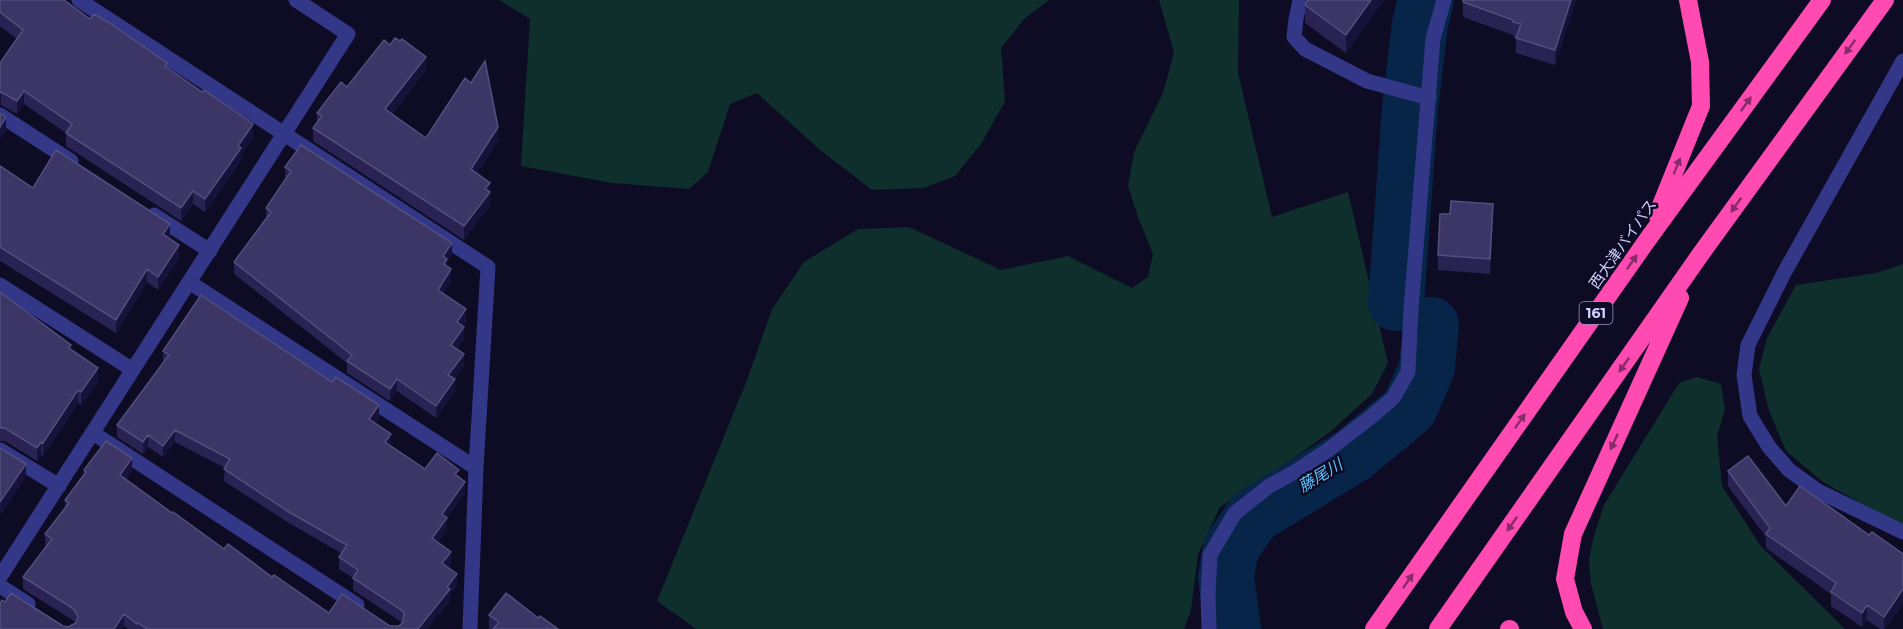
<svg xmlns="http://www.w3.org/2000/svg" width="1903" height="629" viewBox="0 0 1903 629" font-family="Montserrat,'Noto Sans JP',sans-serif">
	<rect width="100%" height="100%" fill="#0e0c25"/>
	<path fill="#0e2f2b" d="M 499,0 L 1049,0 L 1024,19 L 1001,48 L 1005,101 L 981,144 L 955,176 L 924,188 L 872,190 L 820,150 L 757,93 L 730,104 L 708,172 L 689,189 L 612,183 L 521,166 L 530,19 Z
		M 1159,0 L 1239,0 L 1238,73 L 1272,217 L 1348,192 L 1388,363 L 1372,394 L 1330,432 L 1274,472 L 1220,507 L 1198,554 L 1191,610 L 1184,629 L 696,629 L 657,601 L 747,380 L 772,309 L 804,262 L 858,229 L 909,227 L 1001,270 L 1068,256 L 1132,288 L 1148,277 L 1153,254 L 1138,217 L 1128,186 L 1134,152 L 1163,93 L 1174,52 Z
		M 1903,264 L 1903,534 L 1864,505 L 1823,482 L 1786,451 L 1769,411 L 1759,369 L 1767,338 L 1796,285 L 1876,273 Z
		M 1697,377 L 1721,384 L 1725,409 L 1717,436 L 1722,486 L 1760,545 L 1845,629 L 1603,629 L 1591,584 L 1589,561 L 1593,539 L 1604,505 L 1679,383 Z"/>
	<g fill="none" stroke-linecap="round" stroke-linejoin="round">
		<path stroke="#072549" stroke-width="56" d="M 1396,303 L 1410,108 L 1420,24 L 1426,0
			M 1233,629 L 1226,577 L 1231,548 L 1253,516 L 1353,455 L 1409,409 L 1427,368 L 1431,325"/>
		<path stroke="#323788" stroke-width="15" d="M 79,0 L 488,267 L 476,468 L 470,629
			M 1300,0 L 1296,19 L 1294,37 L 1305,49 L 1367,81 L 1429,98
			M 1903,61 L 1784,273 L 1748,345 L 1744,375 L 1750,416 L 1769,447 L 1789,470 L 1818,491 L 1903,532
			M 0,115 L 71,161
			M 154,215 L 210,251
			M 189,282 L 476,468
			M 0,285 L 133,370
			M 93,433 L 357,605
			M 0,450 L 59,486
			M 0,577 L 348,34 L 296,0
			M 0,586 L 28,604
			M 1209,629 L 1208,594 L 1210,555 L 1235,513 L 1269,486 L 1295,472 L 1328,450 L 1372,416 L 1393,398 L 1408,372 L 1411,309 L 1433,39 L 1444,0"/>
		<path stroke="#ff4bb1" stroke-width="18" d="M 1657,215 L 1701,106 L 1700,62 L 1688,0
			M 1374,629 L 1648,239 L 1822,0
			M 1438,629 L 1700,255 L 1885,0
			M 1509,629 L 1510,629
			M 1583,629 L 1574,612 L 1565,579 L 1573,534 L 1680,298"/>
	</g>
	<path fill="#292354" d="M 0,0 L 90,19 L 167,67 L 253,137 L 241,155 L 241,161 L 205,212 L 193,204 L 181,221 L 66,146 L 66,133 L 24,104 L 17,114 L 1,105 L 0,106 L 0,63 L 17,39 L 0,26 Z
		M 1307,0 L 1384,0 L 1346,53 L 1305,23 L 1305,5 Z
		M 1576,0 L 1555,65 L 1516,53 L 1516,38 L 1513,37 L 1513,35 L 1463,17 L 1463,2 Z
		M 426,70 L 392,114 L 426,138 L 498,140 L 477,173 L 490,183 L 490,205 L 464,240 L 313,141 L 313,128 L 317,122 L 317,113 L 347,87 Z
		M 0,166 L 33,188 L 170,237 L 169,239 L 179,258 L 158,290 L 147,282 L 116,333 L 0,261 Z
		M 285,167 L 452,255 L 447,262 L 447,267 L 451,281 L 443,293 L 466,321 L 463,326 L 464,339 L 457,349 L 464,366 L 454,379 L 455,391 L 436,418 L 397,391 L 390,401 L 347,373 L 347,363 L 234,274 L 234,262 L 266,219 L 266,208 L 285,179 Z
		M 1450,214 L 1493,219 L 1490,274 L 1438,270 L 1438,255 Z
		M 0,292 L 71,350 L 98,382 L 81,405 L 78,403 L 43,456 L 41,455 L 37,461 L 5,441 L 0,441 Z
		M 163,351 L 379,417 L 375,423 L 390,446 L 425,469 L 459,477 L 465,493 L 447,518 L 447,529 L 438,542 L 451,564 L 448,568 L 457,585 L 450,595 L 450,601 L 427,629 L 128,629 L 124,626 L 0,629 L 5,602 L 63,626 L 68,627 L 75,624 L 74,621 L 23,589 L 23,577 L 46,546 L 45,545 L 45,534 L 65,507 L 65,500 L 84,475 L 84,470 L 132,470 L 126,479 L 172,513 L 224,549 L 329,613 L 390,626 L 399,626 L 402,623 L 400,621 L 353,590 L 353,578 L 339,569 L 339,557 L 341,553 L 289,523 L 224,481 L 225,468 L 175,442 L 163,457 L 148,447 L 143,454 L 117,437 L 117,425 L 163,362 Z
		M 1728,471 L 1786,506 L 1869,535 L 1903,554 L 1903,603 L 1885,629 L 1880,629 L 1867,620 L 1862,627 L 1831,606 L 1831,594 L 1766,548 L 1766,537 L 1728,486 Z
		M 489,615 L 538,618 L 558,629 L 489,629 Z"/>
	<path fill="#161239" d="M 1371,0 L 1384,0 L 1346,53 L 1346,35 Z
		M 1571,0 L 1576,0 L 1555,65 L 1555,50 Z
		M 426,57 L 426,70 L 385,122 L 385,109 Z
		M 24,91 L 24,104 L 17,114 L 17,101 Z
		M 1,92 L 1,105 L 0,106 L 0,93 Z
		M 6,117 L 6,131 L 0,140 L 0,127 Z
		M 253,124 L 253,137 L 241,155 L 241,161 L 205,212 L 205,199 L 238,146 Z
		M 498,127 L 498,140 L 471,182 L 471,169 Z
		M 490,183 L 490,205 L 464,240 L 464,226 L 485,189 Z
		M 193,191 L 193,204 L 181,221 L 181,208 Z
		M 1493,204 L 1493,219 L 1490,274 L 1490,259 Z
		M 170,224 L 170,237 L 163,248 L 163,234 Z
		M 452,243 L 452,255 L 447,262 L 447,271 L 444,276 L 443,256 Z
		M 179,245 L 179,258 L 158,290 L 158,277 Z
		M 147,269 L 147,282 L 116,333 L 116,320 Z
		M 451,269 L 451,281 L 438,302 L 438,290 Z
		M 466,309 L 466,321 L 457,334 L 457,322 Z
		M 464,327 L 464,339 L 451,356 L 451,345 Z
		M 464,354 L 464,366 L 448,386 L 448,375 Z
		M 98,368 L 98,382 L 81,405 L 81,392 Z
		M 397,379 L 397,391 L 390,401 L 390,389 Z
		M 455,379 L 455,391 L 436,418 L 436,406 Z
		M 78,390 L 78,403 L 43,456 L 43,443 Z
		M 379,405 L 379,417 L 369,430 L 369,419 Z
		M 175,430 L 175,442 L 163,457 L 163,446 Z
		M 391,434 L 391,446 L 385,454 L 385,442 Z
		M 148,435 L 148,447 L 143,454 L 143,442 Z
		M 41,442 L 41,455 L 37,461 L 37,448 Z
		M 132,458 L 132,470 L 120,486 L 120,475 Z
		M 26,464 L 26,477 L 0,516 L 0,502 Z
		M 465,482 L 465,493 L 447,518 L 447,529 L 432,550 L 432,538 L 442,514 Z
		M 451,552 L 451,564 L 442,575 L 442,563 Z
		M 457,574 L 457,585 L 450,595 L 450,601 L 427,629 L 418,629 Z
		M 1903,589 L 1903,603 L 1885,629 L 1884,629 L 1884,617 Z
		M 1867,605 L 1867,620 L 1862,627 L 1862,613 Z
		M 124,614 L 124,626 L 122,629 L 114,629 Z"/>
	<path fill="#3b3666" stroke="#524e7e" stroke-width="1.5" d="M 0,0 L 64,0 L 90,19 L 94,14 L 108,22 L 167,63 L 165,66 L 202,92 L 204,90 L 253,124 L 238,146 L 241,148 L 205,199 L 193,191 L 181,208 L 66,133 L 72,124 L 24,91 L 17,101 L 1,92 L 0,93 L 0,63 L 23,30 L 0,12 Z
		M 1308,0 L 1371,0 L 1346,35 L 1305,5 Z
		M 1463,0 L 1571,0 L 1555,50 L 1516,38 L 1521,24 L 1513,22 L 1513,20 L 1463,2 Z
		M 395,38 L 400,41 L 402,39 L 426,57 L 385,109 L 426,138 L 465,78 L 471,83 L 485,61 L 498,127 L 471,169 L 490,183 L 485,189 L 490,192 L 464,226 L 313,128 L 322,116 L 317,113 L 341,82 L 347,87 L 384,40 L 390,45 Z
		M 0,113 L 6,117 L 0,127 Z
		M 301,145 L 452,243 L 443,256 L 447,259 L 444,264 L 451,269 L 438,290 L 466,309 L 457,322 L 464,327 L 451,345 L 464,354 L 448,375 L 455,379 L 436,406 L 397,379 L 390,389 L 347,361 L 352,355 L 234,262 L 271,212 L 266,208 L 291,171 L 285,167 Z
		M 56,150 L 170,224 L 163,234 L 179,245 L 158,277 L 147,269 L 116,320 L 0,247 L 0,166 L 33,188 Z
		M 1451,201 L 1493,204 L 1490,259 L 1438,255 L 1440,214 L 1450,214 Z
		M 0,292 L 71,345 L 69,348 L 98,368 L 81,392 L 78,390 L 43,443 L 41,442 L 37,448 L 5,428 L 0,428 Z
		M 201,295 L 332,382 L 336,377 L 379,405 L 369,419 L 391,434 L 385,442 L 425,469 L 437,453 L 459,470 L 455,474 L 465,482 L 442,514 L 447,518 L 432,538 L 451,552 L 442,563 L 457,574 L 447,587 L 450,589 L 418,629 L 147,629 L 138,623 L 137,624 L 124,614 L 114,629 L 0,629 L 0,603 L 2,600 L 5,602 L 11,593 L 63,626 L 68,627 L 76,623 L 78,617 L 74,609 L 23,577 L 52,539 L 45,534 L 69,503 L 65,500 L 86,472 L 84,470 L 106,441 L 132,458 L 120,475 L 172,513 L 173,512 L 224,549 L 228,544 L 272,577 L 274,575 L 329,613 L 342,594 L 390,626 L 399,626 L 403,622 L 404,613 L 400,609 L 353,578 L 358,570 L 339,557 L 347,545 L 289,512 L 224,469 L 230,459 L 175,430 L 163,446 L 148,435 L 143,442 L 117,425 L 169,355 L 163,351 Z
		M 0,448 L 26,464 L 0,502 Z
		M 1748,456 L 1786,506 L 1800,486 L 1869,535 L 1872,532 L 1903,554 L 1903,589 L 1884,617 L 1867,605 L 1862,613 L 1831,592 L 1836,583 L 1766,534 L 1770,528 L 1728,471 Z
		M 506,593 L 538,618 L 540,616 L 558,629 L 493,629 L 499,622 L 489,615 Z"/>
	<defs><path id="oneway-solid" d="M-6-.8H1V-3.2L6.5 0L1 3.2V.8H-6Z" transform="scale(1.5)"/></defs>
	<g fill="#862c6b">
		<use href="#oneway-solid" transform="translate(1850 47) rotate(126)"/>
		<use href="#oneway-solid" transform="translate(1746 104) rotate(-54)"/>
		<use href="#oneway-solid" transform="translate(1677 166) rotate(-68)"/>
		<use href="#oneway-solid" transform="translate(1736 205) rotate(126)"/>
		<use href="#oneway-solid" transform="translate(1632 262) rotate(-55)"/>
		<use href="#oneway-solid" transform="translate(1624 365) rotate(125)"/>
		<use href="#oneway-solid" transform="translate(1520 421) rotate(-55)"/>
		<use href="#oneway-solid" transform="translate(1614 442) rotate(115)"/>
		<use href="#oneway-solid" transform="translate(1512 524) rotate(125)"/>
		<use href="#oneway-solid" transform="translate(1408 581) rotate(-55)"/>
	</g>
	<g text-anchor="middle" stroke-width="5" stroke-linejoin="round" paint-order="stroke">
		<rect fill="#0e0c25" stroke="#9695be" stroke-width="1.5" x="1579.5" y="302" width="33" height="22" rx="4.5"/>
		<g font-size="14" font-weight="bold" fill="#d1d0ff">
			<text x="1596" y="318">161</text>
		</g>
		<g font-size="15" fill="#d1d0ff" stroke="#0e0c25">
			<text transform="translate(1623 244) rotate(-55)" y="5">西大津バイパス</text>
		</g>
		<g font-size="16" font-style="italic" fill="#5ec2ff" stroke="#0e0c25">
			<text transform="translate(1320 475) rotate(-31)" y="6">藤尾川</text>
		</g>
	</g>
</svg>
